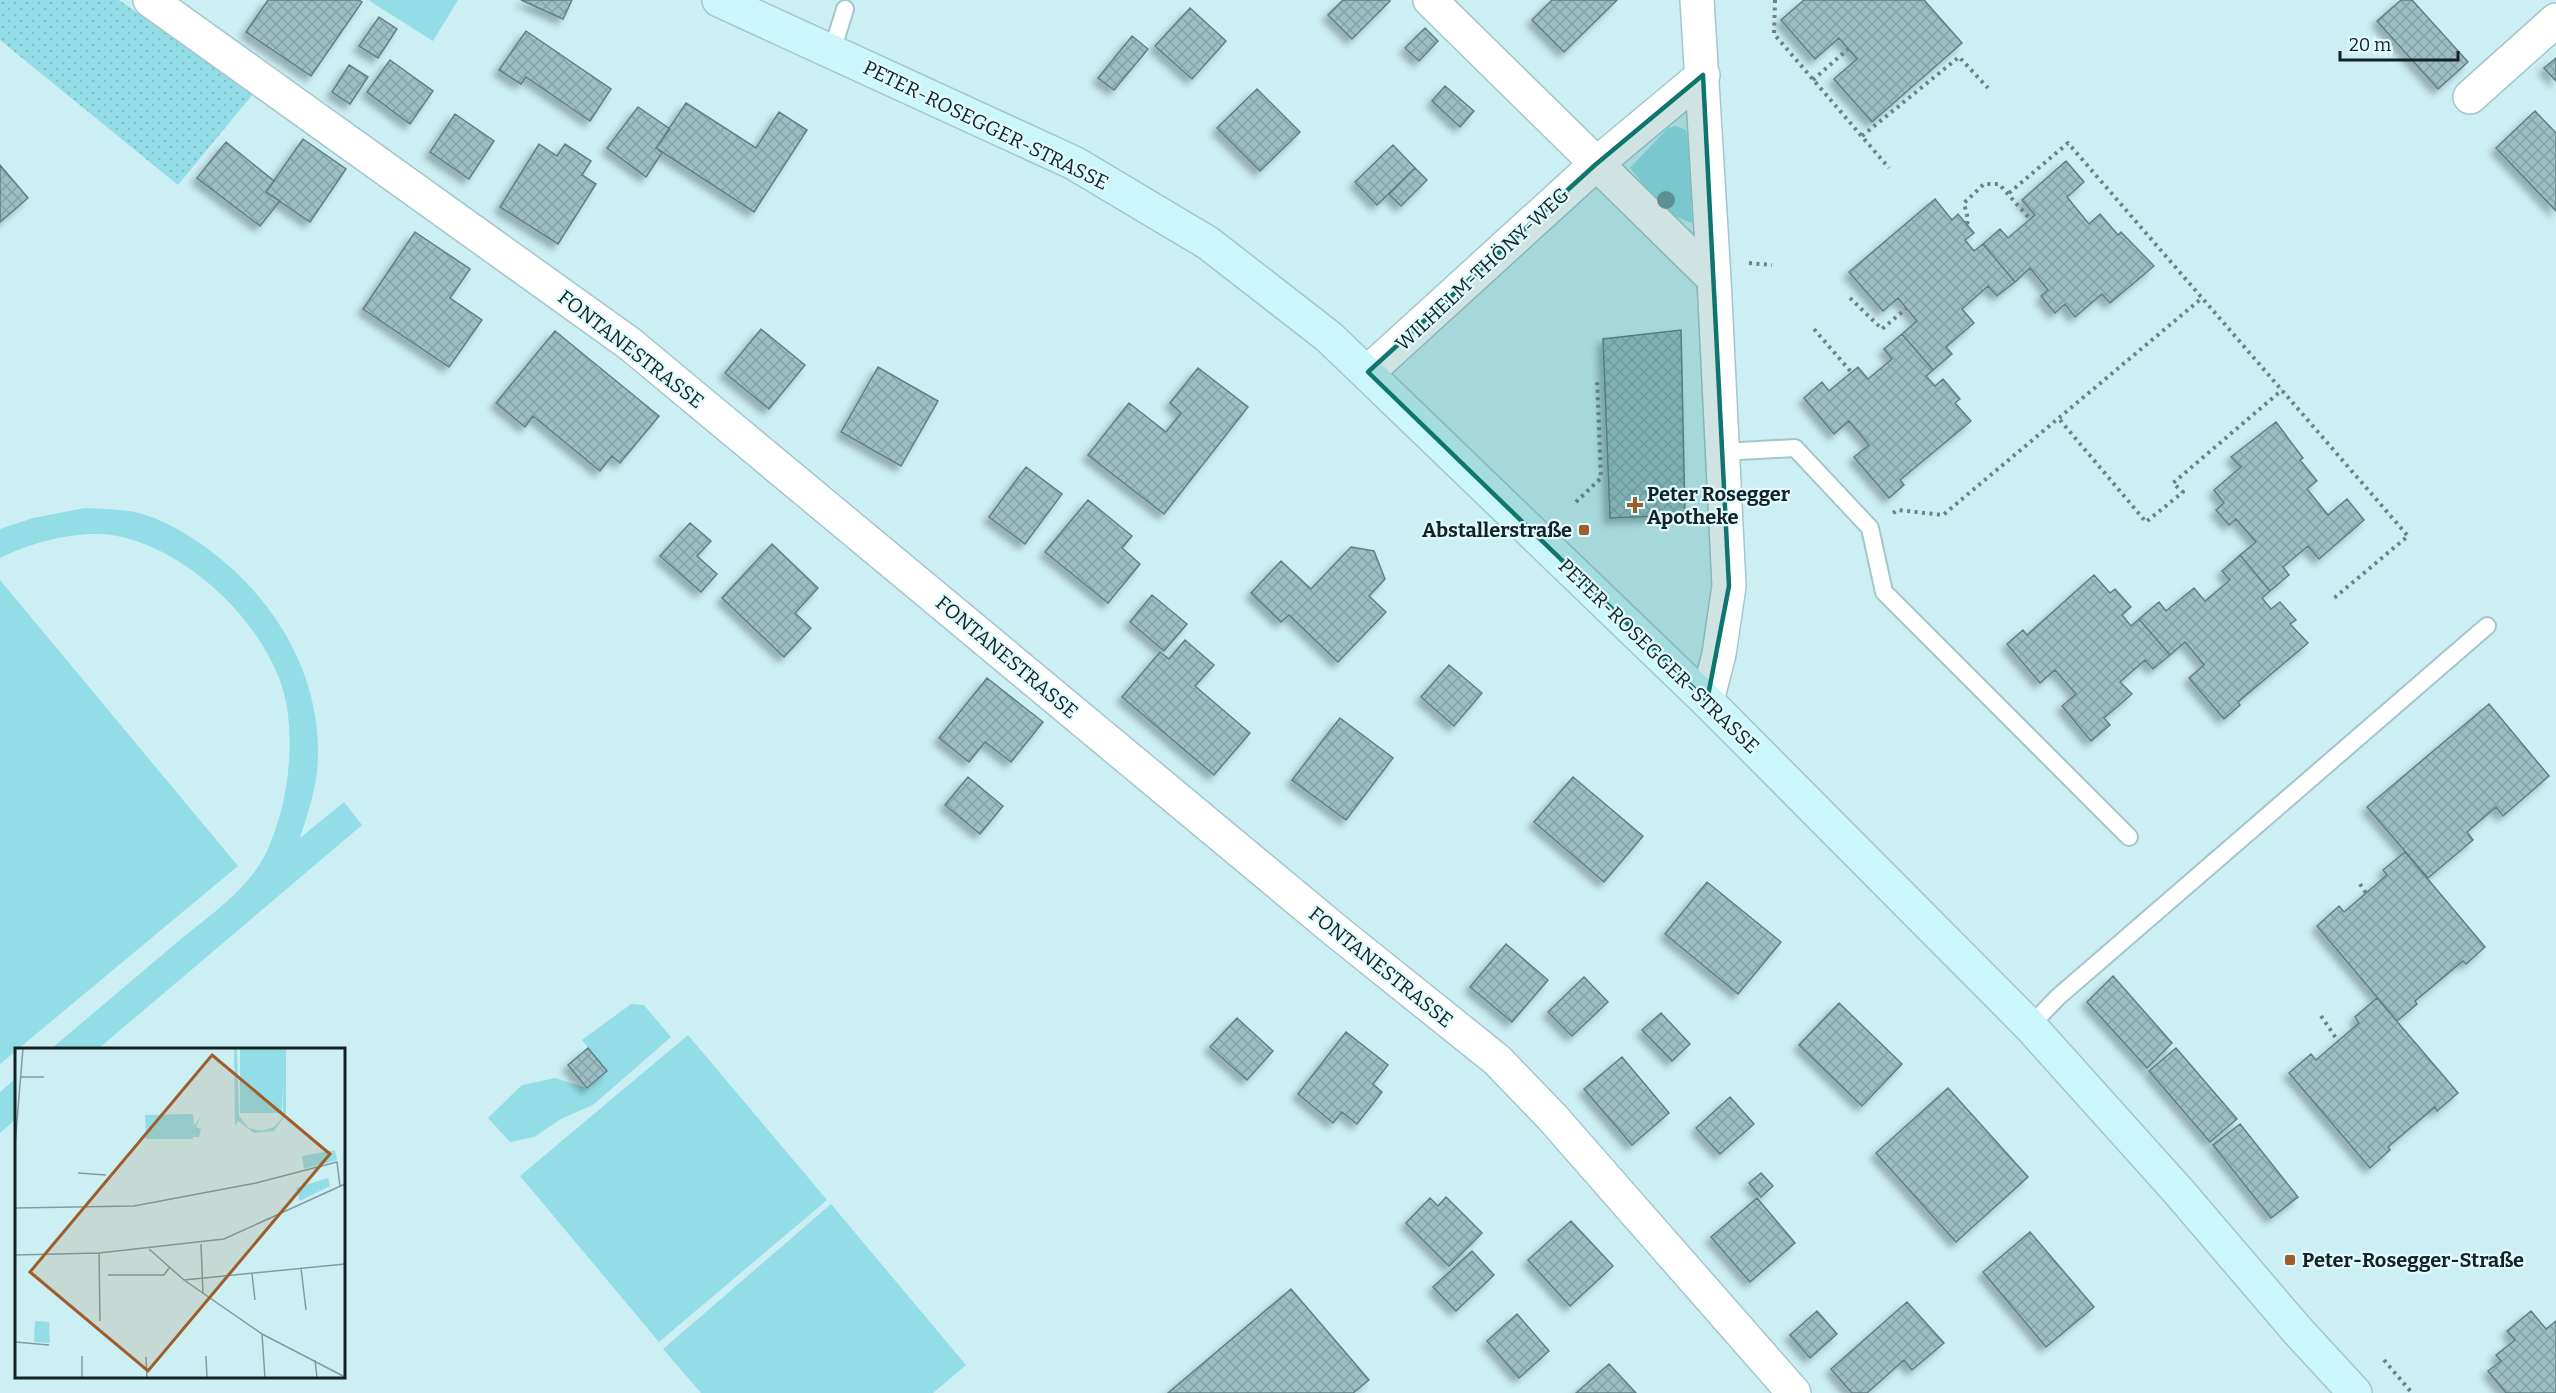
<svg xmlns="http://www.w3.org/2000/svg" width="2556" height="1393" viewBox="0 0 2556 1393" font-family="Bitter,serif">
	<defs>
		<pattern id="park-dots" width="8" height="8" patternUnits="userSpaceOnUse" patternTransform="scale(1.5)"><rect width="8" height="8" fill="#93dde7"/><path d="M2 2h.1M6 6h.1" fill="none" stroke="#7ebdc6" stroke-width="1.8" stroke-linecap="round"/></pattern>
		<pattern id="building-cross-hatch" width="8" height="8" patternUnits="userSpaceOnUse" patternTransform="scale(1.5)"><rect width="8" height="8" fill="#9cbfc3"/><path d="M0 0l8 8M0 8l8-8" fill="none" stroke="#86a4a7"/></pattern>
		<filter id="shadow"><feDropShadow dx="-5.5" dy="5.5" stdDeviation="3" flood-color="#0004"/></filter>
	</defs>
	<rect width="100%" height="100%" fill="#cceff4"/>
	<path fill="#93dde7" d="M 368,0 L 458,0 L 433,41 Z
		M 1676,126 L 1686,130 L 1689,145 L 1692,223 L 1667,213 L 1630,168 L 1668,128 Z
		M 85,508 C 101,509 118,509 135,512 C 161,518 186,533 208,549 C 273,597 319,671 318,754 C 318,783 309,810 300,838 L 344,802 L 362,825 L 98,1049 L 51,1049 C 92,1014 134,979 175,944 C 207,917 249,890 267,851 C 286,808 293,761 288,714 C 279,632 183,539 101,534 C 68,533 29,543 0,558 L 0,529 L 33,518 Z
		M 0,580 L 238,866 L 0,1064 Z
		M 631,1004 L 644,1005 L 671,1037 L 593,1105 L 561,1119 L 534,1137 L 510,1142 L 488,1118 L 522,1085 L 555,1078 L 587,1088 L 606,1071 L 582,1040 Z
		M 688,1035 L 827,1200 L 659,1342 L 520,1176 Z
		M 16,1078 L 16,1119 L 0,1133 L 0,1092 Z
		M 831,1204 L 966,1365 L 933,1393 L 701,1393 L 663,1349 Z"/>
	<path fill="url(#park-dots)" d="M 0,0 L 119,0 L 253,94 L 178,185 L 0,40 Z"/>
	<path fill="url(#building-cross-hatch)" stroke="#608185" stroke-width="1.5" filter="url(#shadow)" d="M 268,0 L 359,0 L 362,2 L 311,76 L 246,32 Z
		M 521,0 L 572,0 L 563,19 Z
		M 1343,0 L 1389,0 L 1390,1 L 1352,39 L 1328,15 Z
		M 1552,0 L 1617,0 L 1564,52 L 1532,20 Z
		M 1804,0 L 1924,0 L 1962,43 L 1872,122 L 1834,79 L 1857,59 L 1839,38 L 1815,59 L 1781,20 Z
		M 2401,0 L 2412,0 L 2468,62 L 2438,89 L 2377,21 Z
		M 1190,8 L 1226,41 L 1192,79 L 1155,46 Z
		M 379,17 L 397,29 L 378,58 L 359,46 Z
		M 1425,28 L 1438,41 L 1419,61 L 1405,48 Z
		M 526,31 L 611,89 L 590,121 L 526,77 L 521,84 L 499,70 Z
		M 1132,36 L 1148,49 L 1114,90 L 1098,78 Z
		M 2556,58 L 2556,81 L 2544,68 Z
		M 390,60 L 433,91 L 410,124 L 367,92 Z
		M 349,65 L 368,77 L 350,104 L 332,92 Z
		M 1445,86 L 1474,111 L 1460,127 L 1432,101 Z
		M 1257,89 L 1300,132 L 1260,171 L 1217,128 Z
		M 686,103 L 756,148 L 779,112 L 807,130 L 754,212 L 656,148 Z
		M 638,107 L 670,129 L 656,148 L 662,153 L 646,177 L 607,148 Z
		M 2535,111 L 2556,133 L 2556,211 L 2496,148 Z
		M 455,114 L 494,141 L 469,179 L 430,152 Z
		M 303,139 L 346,169 L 310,222 L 266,192 Z
		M 226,142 L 274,181 L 266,192 L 280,201 L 260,226 L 197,178 Z
		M 539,144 L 557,156 L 565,144 L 591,161 L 582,175 L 596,184 L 558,244 L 500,207 Z
		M 1393,145 L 1415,168 L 1377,205 L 1355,182 Z
		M 2066,161 L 2084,182 L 2067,197 L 2089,224 L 2100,214 L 2118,235 L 2121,232 L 2154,266 L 2110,303 L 2102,294 L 2075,317 L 2065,304 L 2055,313 L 2041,296 L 2048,290 L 2030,268 L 2015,282 L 1983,244 L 2000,229 L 2008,238 L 2035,215 L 2022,200 Z
		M 0,165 L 28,198 L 0,222 Z
		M 1415,168 L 1427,180 L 1401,206 L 1389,194 Z
		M 1935,199 L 1952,220 L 1958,214 L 1974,233 L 1965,240 L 1974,251 L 1983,244 L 2015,282 L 1997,296 L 1988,286 L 1962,309 L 1974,323 L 1946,347 L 1952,354 L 1933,370 L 1902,334 L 1917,321 L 1898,298 L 1883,311 L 1849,272 Z
		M 415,232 L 470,269 L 450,298 L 482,320 L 449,367 L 363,309 Z
		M 761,329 L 805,365 L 769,409 L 725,373 Z
		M 1681,330 L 1685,515 L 1610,518 L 1603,339 Z
		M 555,331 L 659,416 L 620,463 L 612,456 L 600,471 L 533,416 L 525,427 L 496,403 Z
		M 1902,334 L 1933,370 L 1926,376 L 1935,386 L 1943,379 L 1960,399 L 1955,403 L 1971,421 L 1900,480 L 1904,485 L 1889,498 L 1854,457 L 1869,445 L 1849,421 L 1834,434 L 1804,398 L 1822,382 L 1829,391 L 1858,367 L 1868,379 L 1892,359 L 1884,349 Z
		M 878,367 L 938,401 L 901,466 L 841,432 Z
		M 1198,368 L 1248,407 L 1164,514 L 1088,455 L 1129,403 L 1166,432 L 1181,413 L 1170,403 Z
		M 2276,422 L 2303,458 L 2300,460 L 2317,481 L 2307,489 L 2328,515 L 2347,499 L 2364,520 L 2319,559 L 2308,546 L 2283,567 L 2289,575 L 2270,591 L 2240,555 L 2256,542 L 2236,519 L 2229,525 L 2216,510 L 2224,503 L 2214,490 L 2241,467 L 2231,457 Z
		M 1026,467 L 1062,494 L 1025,544 L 989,517 Z
		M 1088,500 L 1132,536 L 1122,548 L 1140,564 L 1108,603 L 1045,552 Z
		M 690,523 L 711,541 L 697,556 L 717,574 L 701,592 L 660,556 Z
		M 772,544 L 818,588 L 795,613 L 811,628 L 784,657 L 722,598 Z
		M 1351,547 L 1374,551 L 1385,579 L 1369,596 L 1386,612 L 1338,662 L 1289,615 L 1281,622 L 1251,593 L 1281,561 L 1311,589 Z
		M 2240,555 L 2270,591 L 2262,598 L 2271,609 L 2280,602 L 2296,620 L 2290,624 L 2308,643 L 2238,702 L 2240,705 L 2224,719 L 2189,678 L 2204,665 L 2185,642 L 2170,655 L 2139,619 L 2159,602 L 2166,611 L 2194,588 L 2205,601 L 2230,580 L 2222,571 Z
		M 2094,575 L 2110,593 L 2115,589 L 2131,607 L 2122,615 L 2131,626 L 2139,619 L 2170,655 L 2153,669 L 2145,660 L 2120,682 L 2132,694 L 2104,718 L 2110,725 L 2091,741 L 2062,706 L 2076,694 L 2055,670 L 2040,683 L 2007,644 L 2023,630 L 2027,635 Z
		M 1152,595 L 1187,624 L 1164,651 L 1130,622 Z
		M 1185,640 L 1214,665 L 1195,686 L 1250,733 L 1214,775 L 1122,697 L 1160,652 L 1169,659 Z
		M 1449,665 L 1482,693 L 1454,726 L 1421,697 Z
		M 987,678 L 1043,722 L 1011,762 L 985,742 L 969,762 L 939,738 Z
		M 2489,704 L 2549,776 L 2503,816 L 2496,807 L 2467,832 L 2473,840 L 2428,878 L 2367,807 Z
		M 1340,718 L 1393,758 L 1346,820 L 1292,780 Z
		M 968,777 L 1003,806 L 980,834 L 945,805 Z
		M 1573,777 L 1643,836 L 1604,882 L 1534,822 Z
		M 2405,852 L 2485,947 L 2466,964 L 2463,961 L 2415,1001 L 2417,1004 L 2397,1021 L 2317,926 L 2339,906 L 2344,912 L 2387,875 L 2383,870 Z
		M 1707,882 L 1781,942 L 1738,994 L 1665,934 Z
		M 1506,944 L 1548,980 L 1512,1022 L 1470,987 Z
		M 2113,976 L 2172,1043 L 2147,1068 L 2087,1002 Z
		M 1584,977 L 1608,1002 L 1572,1036 L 1548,1012 Z
		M 2377,998 L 2458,1093 L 2437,1111 L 2435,1107 L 2388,1147 L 2390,1150 L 2370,1168 L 2289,1073 L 2311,1054 L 2316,1060 L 2338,1041 L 2359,1023 L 2355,1017 Z
		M 1839,1003 L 1902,1064 L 1862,1106 L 1799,1045 Z
		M 1661,1013 L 1690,1044 L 1672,1061 L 1642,1030 Z
		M 1237,1018 L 1273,1051 L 1247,1080 L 1210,1047 Z
		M 1346,1032 L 1388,1065 L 1373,1084 L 1382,1092 L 1357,1124 L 1342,1112 L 1333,1123 L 1298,1094 Z
		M 588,1048 L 607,1071 L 587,1088 L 568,1065 Z
		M 2176,1048 L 2237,1119 L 2210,1142 L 2149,1071 Z
		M 1622,1057 L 1669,1113 L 1632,1145 L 1584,1089 Z
		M 1948,1088 L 2028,1177 L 1956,1242 L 1876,1153 Z
		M 1730,1097 L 1754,1124 L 1720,1154 L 1696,1128 Z
		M 2240,1124 L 2298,1197 L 2271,1218 L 2213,1145 Z
		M 1761,1173 L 1773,1186 L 1761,1197 L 1749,1183 Z
		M 1446,1197 L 1482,1233 L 1449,1266 L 1406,1223 L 1430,1198 L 1438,1206 Z
		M 1757,1198 L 1795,1243 L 1750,1282 L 1711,1237 Z
		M 1571,1221 L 1613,1266 L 1570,1306 L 1528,1260 Z
		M 2030,1232 L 2094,1307 L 2046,1347 L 1983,1272 Z
		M 1472,1251 L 1494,1275 L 1456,1311 L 1433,1287 Z
		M 1291,1289 L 1369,1380 L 1353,1393 L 1168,1393 Z
		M 1907,1302 L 1944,1343 L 1912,1370 L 1904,1360 L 1867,1393 L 1852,1393 L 1831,1369 Z
		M 1817,1311 L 1837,1334 L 1810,1358 L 1790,1335 Z
		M 2531,1311 L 2546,1329 L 2556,1321 L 2556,1393 L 2506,1393 L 2488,1371 L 2501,1361 L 2496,1355 L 2515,1340 L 2507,1331 Z
		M 1517,1314 L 1549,1351 L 1519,1378 L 1487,1341 Z
		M 1609,1364 L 1636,1393 L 1576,1393 Z"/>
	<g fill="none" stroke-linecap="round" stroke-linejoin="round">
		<g stroke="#a4c6cb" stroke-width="20">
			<path id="service" d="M 832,51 L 845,9
				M 1722,452 L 1795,448 L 1870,528 L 1884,592 L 2129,837
				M 2030,1026 L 2058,997 L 2487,626"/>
		</g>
		<g stroke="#a4c6cb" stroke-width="36">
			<path id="minor" d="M 150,0 L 630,344 L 1335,930 L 1497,1060 L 1552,1117 L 1794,1393
				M 1430,0 L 1714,279
				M 1697,0 L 1714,279 L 1729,586 L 1719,654 L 1707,701
				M 2470,97 L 2556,20
				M 1368,372 L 1595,165 L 1703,75"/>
		</g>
		<g stroke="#a4c6cb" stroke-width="36">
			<path id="secondary" d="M 719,0 L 1074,163 L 1208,243 L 1329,337 L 1707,701 L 2030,1026 L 2180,1193 L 2297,1330 L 2355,1393"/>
		</g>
		<path stroke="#6c8487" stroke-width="4" stroke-dasharray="3 4.5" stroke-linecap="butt" d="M 1775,0 L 1774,34 L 1889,168
			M 1813,80 L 1848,49
			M 1862,136 L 1959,57 L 1988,88
			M 2009,193 L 2068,143 L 2408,536 L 2333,599
			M 1967,224 L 1968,219 L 1964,203 L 1984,184 L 1999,184 L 2030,219
			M 1749,263 L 1772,265
			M 1850,298 L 1882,329 L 1907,308
			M 1814,329 L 1851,372
			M 2060,420 L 2146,522 L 2183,492 L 2173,483 L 2282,390
			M 1576,502 L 1601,478 L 1597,378
			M 1893,513 L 1898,510 L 1943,515 L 2202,298
			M 2360,884 L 2366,893
			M 2321,1016 L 2338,1041
			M 2384,1360 L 2412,1393"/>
		<use href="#service" stroke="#fff" stroke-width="16"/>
		<use href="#minor" stroke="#fff" stroke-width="33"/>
		<use href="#secondary" stroke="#cbf6fc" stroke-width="33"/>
	</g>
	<circle fill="#70989d" cx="1666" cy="200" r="9"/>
	<path fill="#0f766e" fill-opacity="0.2" stroke="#0f766e" stroke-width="4.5" stroke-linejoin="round" d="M 1703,75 L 1729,586 L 1707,701 L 1368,372 L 1595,165 Z"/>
	<g fill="#9f5e29" stroke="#dffbff" stroke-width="2">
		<path d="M1632 496h6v6h6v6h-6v6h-6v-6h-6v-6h6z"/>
		<rect x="1578" y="524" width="12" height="12" rx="3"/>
		<rect x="2284" y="1254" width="12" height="12" rx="3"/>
	</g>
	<g text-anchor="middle" stroke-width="4.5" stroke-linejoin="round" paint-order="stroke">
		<g font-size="20" fill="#142223" stroke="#dffbff">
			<text transform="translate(986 125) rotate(26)" y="7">PETER-ROSEGGER-STRASSE</text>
			<text transform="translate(1482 269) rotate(-43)" y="7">WILHELM-THÖNY-WEG</text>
			<text transform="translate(631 349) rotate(38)" y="7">FONTANESTRASSE</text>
			<text transform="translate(1659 656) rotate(44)" y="7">PETER-ROSEGGER-STRASSE</text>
			<text transform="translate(1007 657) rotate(40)" y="7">FONTANESTRASSE</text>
			<text transform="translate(1381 967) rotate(39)" y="7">FONTANESTRASSE</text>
		</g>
		<g font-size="20" font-weight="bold" fill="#142223" stroke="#dffbff" text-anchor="start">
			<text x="1647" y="501">Peter Rosegger<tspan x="1647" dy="23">Apotheke</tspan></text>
			<text x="1572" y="537" text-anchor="end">Abstallerstraße</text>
			<text x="2302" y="1267">Peter-Rosegger-Straße</text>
		</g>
	</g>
	<g transform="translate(15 1048)">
		<rect width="330" height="330" fill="#cceff4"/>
		<path d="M 219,0 L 222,0 L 224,68 L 234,80 L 247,83 L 259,79 L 266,71 L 268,64 L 268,39 L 267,65 L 225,65 L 225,0 L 271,0 L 271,66 L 259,83 L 239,85 L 223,73 L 220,78 ZM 178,66 L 179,78 L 186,68 L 181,79 L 186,81 L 184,89 L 179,89 L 179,83 L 178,91 L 131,91 L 130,67 ZM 313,130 L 315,138 L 285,153 L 281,140 ZM 20,273 L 34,274 L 35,295 L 19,294 Z" fill="#93dde7"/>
		<path d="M 320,102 L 322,112 L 289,121 L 287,108 Z" fill="#93dde7"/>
		<path fill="none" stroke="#829da0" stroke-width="1.5" d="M 6,29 L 29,29M 0,97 L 8,0M 63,125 L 91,127M 0,160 L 119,158 L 241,135 L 322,114 L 325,138M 186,196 L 188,245M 134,201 L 169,232 L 247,286 L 330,329M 84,205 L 85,273M 0,207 L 84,205 L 209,191 L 330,136M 286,220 L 291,262M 237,226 L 240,252M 93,227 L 149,227 L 154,220M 169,232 L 330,216M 247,286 L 250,330M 0,294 L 34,297M 67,308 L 67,330M 191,308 L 192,330M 131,309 L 132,330M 300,312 L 302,330"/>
		<path fill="#9f5e29" fill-opacity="0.15" stroke="#9f5e29" stroke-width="3" d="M 197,7 L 315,106 L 133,323 L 15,224 Z"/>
		<rect width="330" height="330" fill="none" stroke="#142223" stroke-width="3"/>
	</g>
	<path d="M2340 51v9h118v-9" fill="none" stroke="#142223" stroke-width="3"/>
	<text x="2349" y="51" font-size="18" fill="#142223" stroke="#dffbff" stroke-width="4.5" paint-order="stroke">20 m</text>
</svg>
